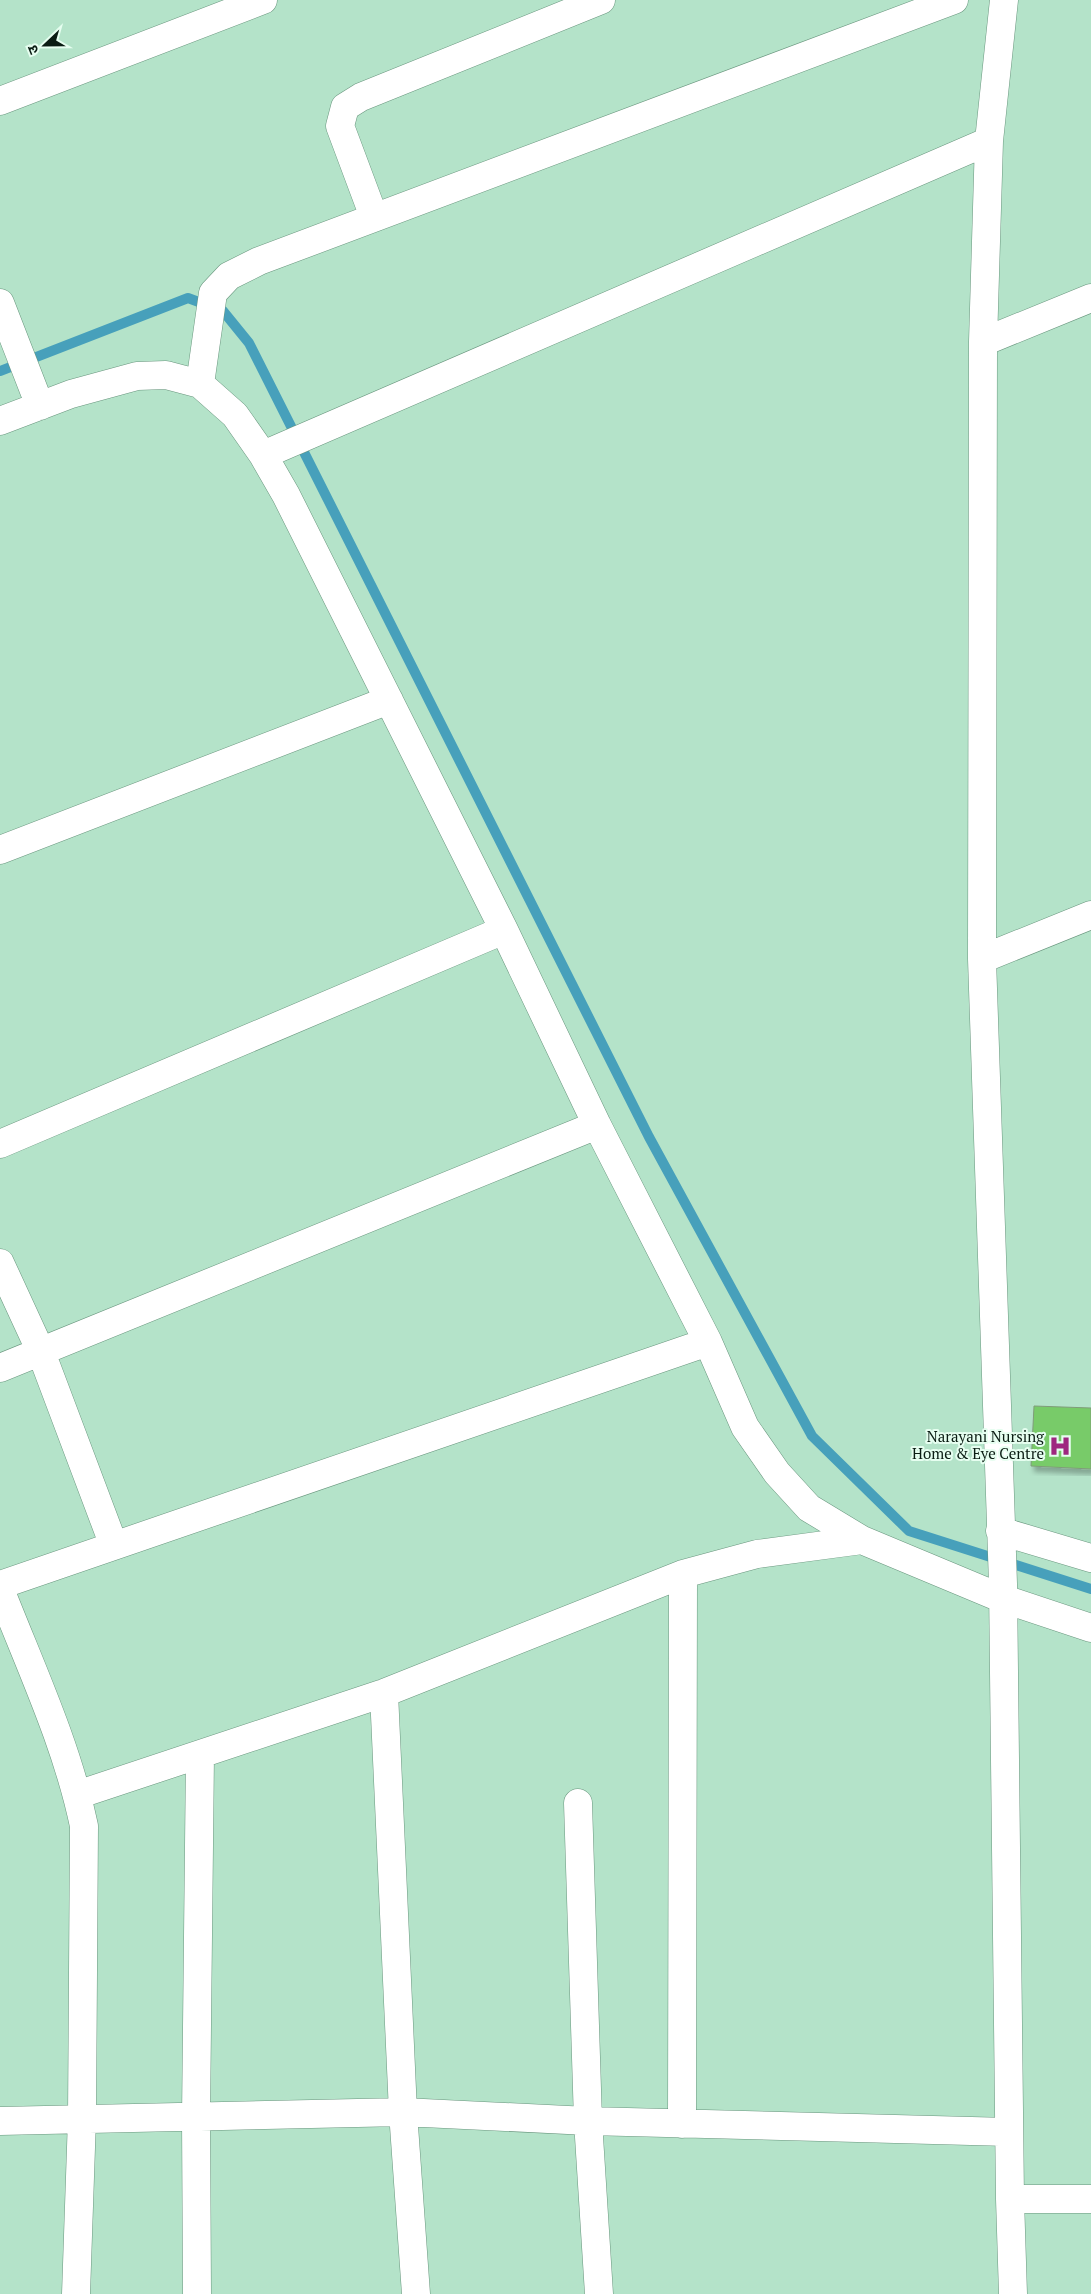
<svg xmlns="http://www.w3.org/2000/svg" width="1091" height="2294" viewBox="0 0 1091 2294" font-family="'PT Serif','Noto Sans Devanagari',serif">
	<defs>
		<filter id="shadow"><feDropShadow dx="3" dy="5.5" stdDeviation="2.5" flood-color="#0004"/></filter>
	</defs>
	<rect width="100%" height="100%" fill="#b4e3c9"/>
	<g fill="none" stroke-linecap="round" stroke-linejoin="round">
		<path stroke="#47a0bb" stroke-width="10" d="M 0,371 L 188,298 L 223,311 L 249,343 L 649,1137 L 812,1436 L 909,1531 L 1091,1589"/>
	</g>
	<path fill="#78cb69" stroke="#7f9c79" filter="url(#shadow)" d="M 1034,1406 L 1091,1408 L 1091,1469 L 1031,1466 Z"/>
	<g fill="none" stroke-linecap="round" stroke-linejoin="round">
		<g stroke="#69967e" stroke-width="29">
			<path id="minor" d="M 1004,0 L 989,141 L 983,342 L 982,959 L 1003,1584 L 1010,2199 L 1013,2294
				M 0,101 L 263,0
				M 374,217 L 340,126 L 345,107 L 361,97 L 601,0
				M 0,303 L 40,406
				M 983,342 L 1091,298
				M 200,384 L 213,293 L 229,276 L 259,261 L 954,0
				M 0,421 L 71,394 L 137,376 L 166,375 L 200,384 L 235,415 L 263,455 L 286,495 L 504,930 L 597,1125 L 708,1342 L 745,1427 L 777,1473 L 809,1508 L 862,1540 L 1001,1598 L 1091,1628
				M 263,455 L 989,141
				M 0,850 L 389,700
				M 982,959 L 1091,915
				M 0,1144 L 504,930
				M 0,1263 L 41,1352 L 114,1546
				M 0,1368 L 597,1125
				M 1000,1531 L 1091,1558
				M 0,1585 L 708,1342
				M 0,1589 C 30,1666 67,1744 84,1826 L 82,2118 L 76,2294
				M 384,1693 L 403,2112 L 416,2294
				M 77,1795 L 384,1693 L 683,1574 L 757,1554 L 862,1540
				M 578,1803 L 588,2121 L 599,2294
				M 0,2121 L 403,2112 L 588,2121 L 1009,2132
				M 682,2124 L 683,1574
				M 1010,2199 L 1091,2199
				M 197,2294 L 196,2117 L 200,1755"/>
		</g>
		<use href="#minor" stroke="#fff" stroke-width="28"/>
	</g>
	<defs>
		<g id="hospital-bare" transform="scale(1.725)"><path d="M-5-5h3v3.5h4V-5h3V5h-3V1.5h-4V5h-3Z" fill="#9e277f" stroke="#e6fef0" stroke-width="2.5" paint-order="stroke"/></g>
	</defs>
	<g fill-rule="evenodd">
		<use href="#hospital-bare" x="1060" y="1446"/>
	</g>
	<g text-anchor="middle" stroke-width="4" stroke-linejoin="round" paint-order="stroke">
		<g font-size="15" fill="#0a1c13" stroke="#e6fef0" text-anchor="end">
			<text x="1044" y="1442">Narayani Nursing<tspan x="1044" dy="17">Home &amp; Eye Centre</tspan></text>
		</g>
	</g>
	<g transform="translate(45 45) rotate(248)" stroke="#e6fef0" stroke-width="4" paint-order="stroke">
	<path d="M0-4L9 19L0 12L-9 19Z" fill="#0a1c13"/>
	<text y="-8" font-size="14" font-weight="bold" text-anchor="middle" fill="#0a1c13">उ</text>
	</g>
</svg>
